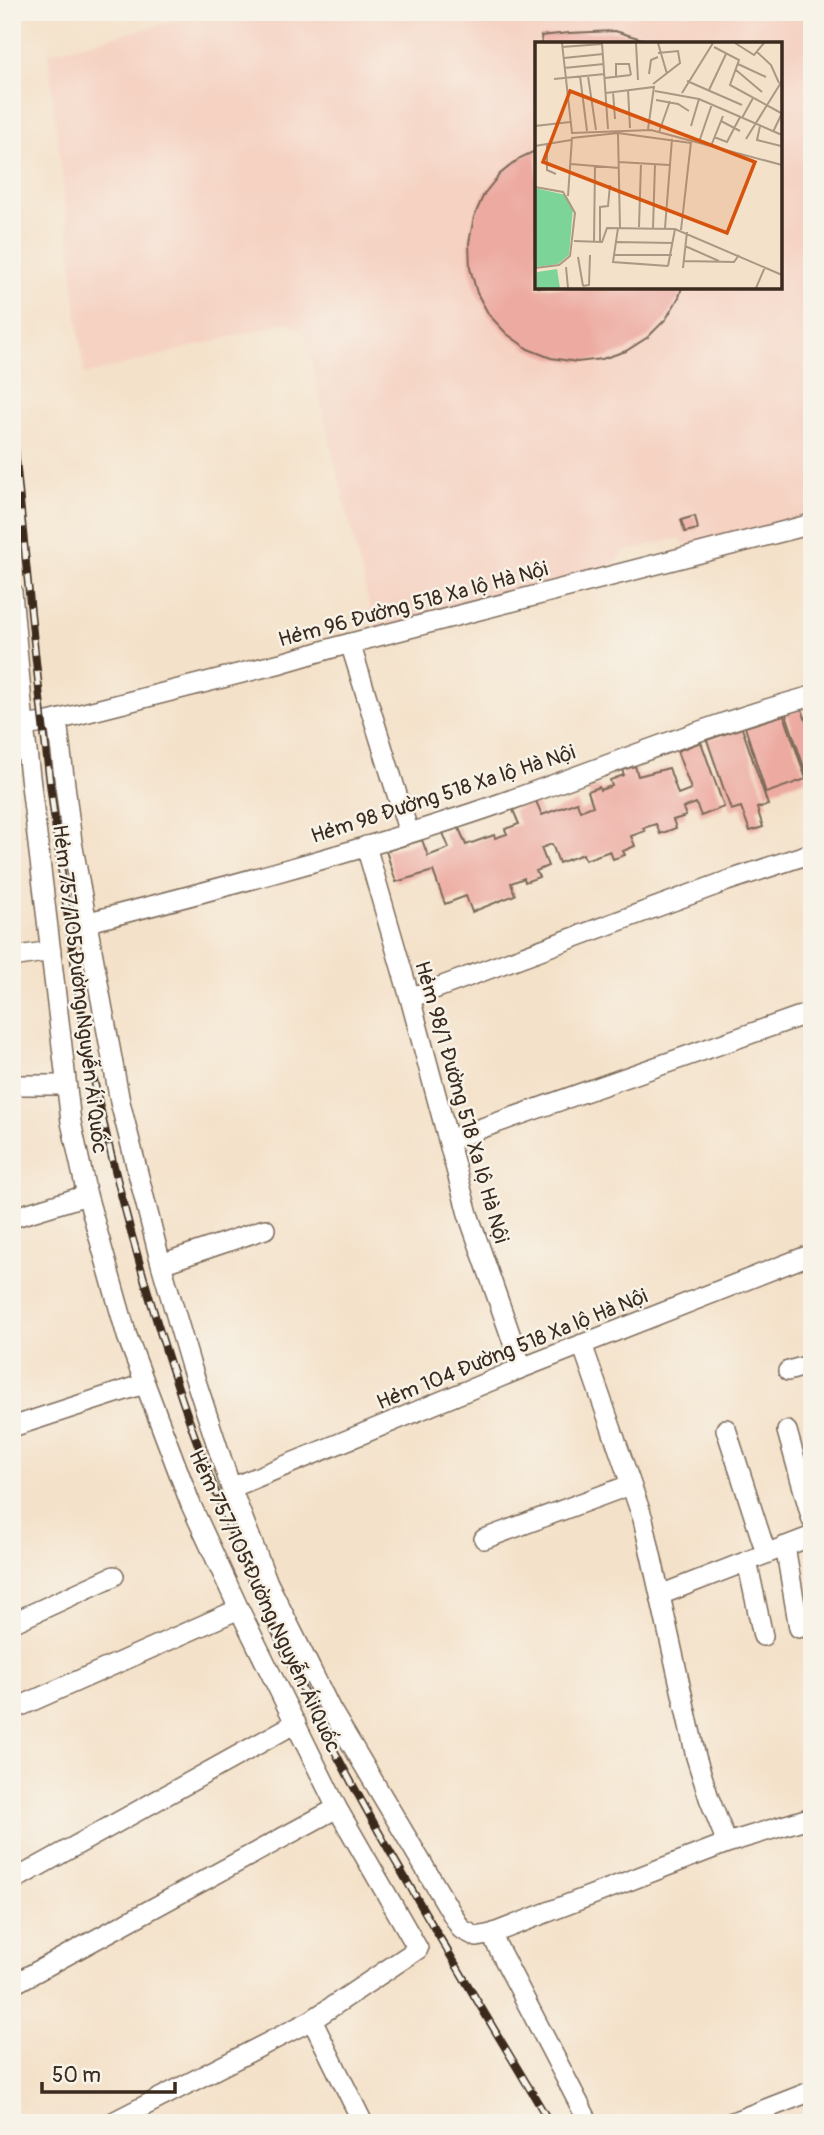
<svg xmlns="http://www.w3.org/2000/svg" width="824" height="2135" viewBox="0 0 824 2135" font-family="Pangolin,sans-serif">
	<rect width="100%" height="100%" fill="#f7f3e8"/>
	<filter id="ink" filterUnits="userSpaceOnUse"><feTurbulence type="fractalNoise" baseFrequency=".0143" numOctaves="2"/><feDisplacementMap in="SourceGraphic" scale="14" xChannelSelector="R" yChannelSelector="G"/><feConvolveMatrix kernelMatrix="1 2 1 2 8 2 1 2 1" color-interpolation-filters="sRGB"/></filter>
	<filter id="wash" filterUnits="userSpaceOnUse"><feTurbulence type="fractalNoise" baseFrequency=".00686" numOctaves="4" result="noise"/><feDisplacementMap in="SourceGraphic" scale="28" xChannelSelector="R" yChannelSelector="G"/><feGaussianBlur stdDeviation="1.57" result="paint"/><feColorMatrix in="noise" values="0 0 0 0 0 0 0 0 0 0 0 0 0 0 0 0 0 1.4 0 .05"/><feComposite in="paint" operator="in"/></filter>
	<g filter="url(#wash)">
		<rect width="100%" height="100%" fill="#f4e1c9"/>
		<path fill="#f5d2c2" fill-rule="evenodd" d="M 211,12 L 812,12 L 812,517 L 692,548 L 678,538 L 622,552 L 615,566 L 375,629 L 304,333 L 288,322 L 84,375 L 48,53 ZM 537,44 L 780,44 L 780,287 L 537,287 Z"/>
		<g id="blocks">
			<path fill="#edaaa1" d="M 615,31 L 658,44 L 542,44 L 541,36 L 569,33 Z
				M 537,150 L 537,287 L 682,287 L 679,297 L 666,319 L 648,337 L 626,351 L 602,359 L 577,362 L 551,358 L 528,349 L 507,334 L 489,315 L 477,293 L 470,268 L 469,243 L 474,217 L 484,194 L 500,174 L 520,158 Z
				M 695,516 L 698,529 L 685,532 L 681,520 Z
				M 802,709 L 812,740 L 812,777 L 808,779 L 786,714 Z
				M 784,715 L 806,779 L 766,793 L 745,727 Z
				M 742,728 L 768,805 L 757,808 L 763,827 L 750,831 L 741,807 L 731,810 L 707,740 Z
				M 701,742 L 724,807 L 701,816 L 696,803 L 683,808 L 686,816 L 673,820 L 676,828 L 660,834 L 656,824 L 643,828 L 645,831 L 631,836 L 635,846 L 623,851 L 625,855 L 613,859 L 610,851 L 585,860 L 583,854 L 559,863 L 552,844 L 541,848 L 548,866 L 536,871 L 539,877 L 525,882 L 524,878 L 511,883 L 515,895 L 472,912 L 466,896 L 445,904 L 433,871 L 396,882 L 386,851 L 422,840 L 428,856 L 449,848 L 443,833 L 459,828 L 466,845 L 494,835 L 495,838 L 507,834 L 505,829 L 519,824 L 513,810 L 536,801 L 542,815 L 577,802 L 580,811 L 593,806 L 588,791 L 599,787 L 600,790 L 612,786 L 610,780 L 624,775 L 622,770 L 635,766 L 638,776 L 669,768 L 678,794 L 691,789 L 677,751 Z"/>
		</g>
	</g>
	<g filter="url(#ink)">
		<use href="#blocks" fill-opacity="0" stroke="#7c6a5a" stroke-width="2"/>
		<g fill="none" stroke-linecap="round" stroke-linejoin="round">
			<g stroke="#7c6a5a" stroke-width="22">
				<path id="minor" d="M 12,592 L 24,726 L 71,1122 L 87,1195 L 127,1336 L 191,1505 L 239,1609 L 337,1808 L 418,1949 L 312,2020 L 111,2123
					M 350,643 L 409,833
					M 57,720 L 72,842 L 120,1102 L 161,1264 L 190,1363 L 231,1488 L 268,1583 L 330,1708 L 461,1929 L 477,1937 L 491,1934 L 727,1843 L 812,1817
					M 24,726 L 49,722 L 281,663 L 336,647 L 812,524
					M 366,846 L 410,998 L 468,1214 L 522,1368
					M 85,923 C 210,891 335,858 457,818 C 576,780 690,729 812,696
					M 12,957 L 51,951
					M 410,998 L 727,881 L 812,853
					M 12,1085 L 65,1085
					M 448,1140 L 812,1012
					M 12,1218 L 87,1195
					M 161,1264 L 265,1229
					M 582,1344 L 643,1519 L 696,1757 L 709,1798 L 727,1843
					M 788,1371 L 812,1364
					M 12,1427 L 144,1384
					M 726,1429 L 766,1553
					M 787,1431 L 812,1520
					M 231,1488 L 522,1368 L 812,1254
					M 484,1539 L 630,1485
					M 785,1546 L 799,1628
					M 747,1561 L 763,1636
					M 660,1595 L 812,1536
					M 12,1623 L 114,1576
					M 12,1710 L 239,1609
					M 12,1881 L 296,1723
					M 491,1934 L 589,2123
					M 12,1985 L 337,1808
					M 312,2020 L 363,2123
					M 730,2123 L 812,2091"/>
			</g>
			<use href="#minor" stroke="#fff" stroke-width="19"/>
			<g stroke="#3b2a1e" stroke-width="8">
				<path id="rail" d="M 12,416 C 27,576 42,737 65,896 C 74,962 83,1029 97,1094 C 135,1265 188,1437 259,1597 C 342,1782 447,1949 550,2123"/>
			</g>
			<use href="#rail" stroke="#f7f3e8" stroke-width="5" stroke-dasharray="16" stroke-linecap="butt"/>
		</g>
	</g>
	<g text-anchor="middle" stroke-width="5" stroke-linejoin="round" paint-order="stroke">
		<g font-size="21" fill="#3b2a1e" stroke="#f7f3e8">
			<text transform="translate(413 604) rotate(-15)" y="7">Hẻm 96 Đường 518 Xa lộ Hà Nội</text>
			<text transform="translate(443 794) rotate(-18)" y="7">Hẻm 98 Đường 518 Xa lộ Hà Nội</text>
			<text transform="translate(80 989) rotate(83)" y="7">Hẻm 757/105 Đường Nguyễn Ái Quốc</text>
			<text transform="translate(462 1102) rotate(74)" y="7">Hẻm 98/1 Đường 518 Xa lộ Hà Nội</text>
			<text transform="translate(512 1349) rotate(-22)" y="7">Hẻm 104 Đường 518 Xa lộ Hà Nội</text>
			<text transform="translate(265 1601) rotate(65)" y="7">Hẻm 757/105 Đường Nguyễn Ái Quốc</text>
		</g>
	</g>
	<g transform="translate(535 42)">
		<rect width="247" height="247" fill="#f4e1c9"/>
		<path d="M 0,146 L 31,153 L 38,166 L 34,213 L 23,222 L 0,225 ZM 22,227 L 25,246 L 2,246 L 2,230 Z" fill="#7dd498"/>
		<path fill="none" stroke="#aa9885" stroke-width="2" d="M 27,1 L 37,91 L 116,88 L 247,123M 67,1 L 73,87M 101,1 L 103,38M 123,1 L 132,32M 200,1 L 219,13 L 229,1M 27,5 L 67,2M 179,5 L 204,18 L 195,43 L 246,71M 222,10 L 236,23 L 244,41M 29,16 L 68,12M 203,22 L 231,35M 29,26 L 69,22M 201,28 L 227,50M 114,32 L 116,18 L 123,15M 45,34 L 52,89M 53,34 L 61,88M 81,35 L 81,22 L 94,22 L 96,33M 70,36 L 96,33M 19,37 L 70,32M 152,39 L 207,63M 118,42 L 145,21 L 143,9 L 123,11M 93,48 L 95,86M 174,48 L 191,12M 120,49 L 164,57 L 247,93M 78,50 L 80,77M 71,51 L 119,45 L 113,87M 147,51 L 178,1M 121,58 L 143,62 L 154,69M 207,76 L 218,56M 186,79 L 205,89M 0,84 L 35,80M 156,84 L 164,57M 225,84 L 222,98 L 246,104M 124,90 L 135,59M 238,90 L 247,71M 83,91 L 85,186M 179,95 L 192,100 L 205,75M 211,97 L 247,39M 164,100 L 177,62M 12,101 L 12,128 L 21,132M 0,104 L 36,98M 176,104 L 188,74M 84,120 L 134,123M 36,122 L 84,126M 0,145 L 28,150 L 40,171 L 35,214 L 24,223 L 0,226M 33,154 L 37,96 L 83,91 L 156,101M 104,185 L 106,121M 83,186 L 78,220 L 133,224M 118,186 L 120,122M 130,186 L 137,97M 146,188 L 156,100M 39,199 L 67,200 L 72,186 L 140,187 L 247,233M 59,199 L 60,124M 65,200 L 65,165 L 73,164 L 75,143M 80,200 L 138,201M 150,204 L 184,219M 78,213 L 137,213M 43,215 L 48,244M 149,219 L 199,220 L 204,213M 133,224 L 140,187M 31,225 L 33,246M 148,226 L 152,190M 48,244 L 54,243 L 55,213M 221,246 L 230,225"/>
		<path fill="#d7540e" fill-opacity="0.15" stroke="#d7540e" stroke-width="3.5" d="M 35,49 L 220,120 L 192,191 L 8,120 Z"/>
		<rect width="247" height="247" fill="none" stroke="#3b2a1e" stroke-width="3.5"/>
	</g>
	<rect width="824" height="2135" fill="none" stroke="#f7f3e8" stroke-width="42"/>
	<path d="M42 2082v10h133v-10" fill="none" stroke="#3b2a1e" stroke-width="3.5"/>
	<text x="52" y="2082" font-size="21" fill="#3b2a1e" stroke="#f7f3e8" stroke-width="5" paint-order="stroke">50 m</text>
</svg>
